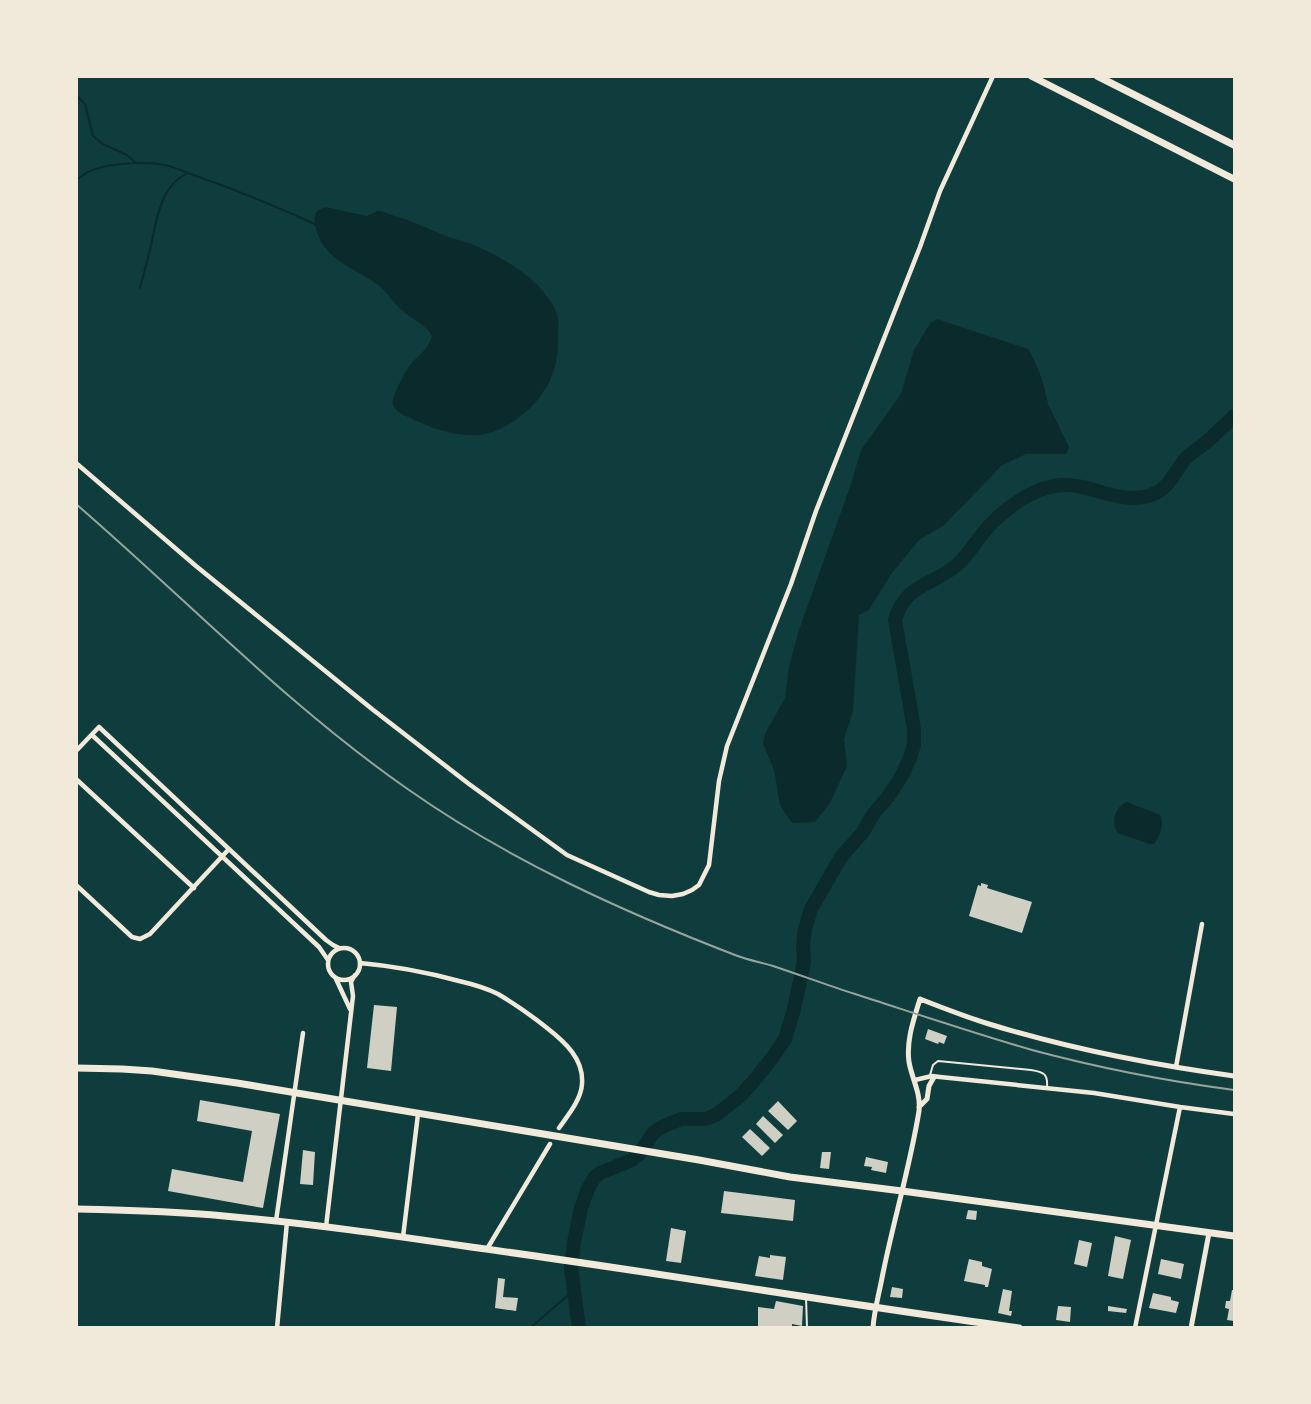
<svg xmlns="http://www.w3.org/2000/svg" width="1311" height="1404" viewBox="0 0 1311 1404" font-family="'Source Sans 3',sans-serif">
	<rect width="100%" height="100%" fill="#0f3d3e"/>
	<path fill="#0a2a2b" d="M 325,207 L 367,216 L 378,211 L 384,212 C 391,215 398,217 405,219 C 418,224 431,230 443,235 C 453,239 464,241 474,245 C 491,252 510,263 525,274 C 538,284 554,301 558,318 C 559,323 558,330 558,336 C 560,374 542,403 511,423 C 501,429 488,435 477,435 C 457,436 437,430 419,422 C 412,418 396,414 393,405 C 390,400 404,374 408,368 C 416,356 428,351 432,336 C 427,325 413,320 404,312 C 394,305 388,292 378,285 C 356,268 329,263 318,235 C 315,227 313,220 316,212 Z
		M 937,319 L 1028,349 L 1035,362 L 1043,382 L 1048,404 L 1069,447 L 1066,454 L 1026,454 L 1001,466 L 987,481 L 943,526 L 920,539 L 891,574 L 869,610 L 859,615 L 853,711 L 844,739 L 847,766 L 830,803 L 815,822 L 792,823 L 780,805 L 774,770 L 763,743 L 765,734 L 785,698 L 789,667 L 799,630 L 851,484 L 861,450 L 901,394 L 914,350 L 931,322 Z
		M 1127,802 L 1160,815 C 1165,824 1159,837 1154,844 L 1149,844 L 1118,833 C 1110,823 1115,806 1127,802 Z"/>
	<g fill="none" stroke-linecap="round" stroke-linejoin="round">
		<path stroke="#0a2a2b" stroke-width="2" d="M 76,95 L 85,104 L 93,136 L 103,144 L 127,155 L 136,163
			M 76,180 C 80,178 84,174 88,172 C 105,163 146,161 165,165 C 177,168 188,173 199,177 C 239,191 277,207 315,224
			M 140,288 C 144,274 147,260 151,246 C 156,221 161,183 189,173
			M 530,1328 L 573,1291"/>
		<path stroke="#0a2a2b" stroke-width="14" d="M 579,1328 L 571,1267 L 574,1242 L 581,1208 L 588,1189 L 594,1178 L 600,1173 L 632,1160 L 639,1154 L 654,1132 L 664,1126 L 681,1119 L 705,1119 L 716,1115 L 740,1096 L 753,1082 L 772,1058 L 785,1039 L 794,1009 L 804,962 L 803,944 L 805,929 L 811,909 L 841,857 L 863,832 L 874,813 L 888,797 L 901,777 L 909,760 L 914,745 L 914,729 L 895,620 C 905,584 932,586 957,565 C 967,556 975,543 983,533 C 999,513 1029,490 1054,486 C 1088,480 1115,505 1148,496 C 1170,490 1173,473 1186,458 C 1191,453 1198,449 1204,444 C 1215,435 1224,426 1234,416"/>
	</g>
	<path fill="#cfcfc3" d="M 981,883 L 988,885 L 987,888 L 1032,902 L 1022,933 L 969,916 L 978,885 L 981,886 Z
		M 374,1005 L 397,1007 L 391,1071 L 367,1068 Z
		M 928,1029 L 947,1036 L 944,1044 L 939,1042 L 938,1044 L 925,1039 Z
		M 200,1100 L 280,1114 L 263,1208 L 168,1191 L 172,1169 L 243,1182 L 252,1131 L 197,1121 Z
		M 778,1101 L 797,1121 L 788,1130 L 768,1111 Z
		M 763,1116 L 783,1135 L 775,1143 L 756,1124 Z
		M 750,1129 L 770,1148 L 762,1156 L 742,1137 Z
		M 303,1150 L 315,1152 L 313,1185 L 300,1184 Z
		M 822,1152 L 831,1152 L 829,1169 L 820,1168 Z
		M 866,1157 L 888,1162 L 886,1173 L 871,1170 L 872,1167 L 864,1166 Z
		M 724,1191 L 795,1200 L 793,1221 L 721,1213 Z
		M 968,1210 L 977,1211 L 976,1220 L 966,1219 Z
		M 671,1228 L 686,1231 L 681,1263 L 666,1261 Z
		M 1115,1236 L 1131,1240 L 1123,1279 L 1108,1276 Z
		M 1079,1240 L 1092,1243 L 1087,1267 L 1074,1264 Z
		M 770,1255 L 786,1257 L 783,1280 L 755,1276 L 759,1256 L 770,1258 Z
		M 969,1259 L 982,1262 L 982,1266 L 992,1269 L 988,1287 L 985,1287 L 985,1285 L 964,1281 Z
		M 1161,1259 L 1184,1264 L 1181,1279 L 1158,1274 Z
		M 498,1278 L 505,1279 L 503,1297 L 518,1298 L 516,1311 L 495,1308 Z
		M 892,1287 L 903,1289 L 902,1298 L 890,1297 Z
		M 1003,1289 L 1012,1291 L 1009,1311 L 1012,1311 L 1011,1316 L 998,1313 Z
		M 1232,1290 L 1234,1290 L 1234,1321 L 1227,1320 L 1229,1309 L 1225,1308 L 1226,1301 L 1230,1301 Z
		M 1153,1293 L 1171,1297 L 1171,1300 L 1179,1302 L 1176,1313 L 1149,1308 Z
		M 776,1301 L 803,1306 L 802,1326 L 792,1324 L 792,1328 L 758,1328 L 758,1307 L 774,1309 Z
		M 1058,1306 L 1071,1307 L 1070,1322 L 1056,1320 Z
		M 1108,1306 L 1127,1309 L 1126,1313 L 1108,1311 Z"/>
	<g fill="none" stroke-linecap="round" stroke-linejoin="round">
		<path stroke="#f1e9da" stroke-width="2" d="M 930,1075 L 933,1065 L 938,1061 L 1031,1070 C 1044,1072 1048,1074 1047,1087
			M 806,1297 L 807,1328"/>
		<path stroke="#f1e9da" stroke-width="4.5" d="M 76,463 L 196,566 L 372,709 L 469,784 L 567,855 L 649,892 L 659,895 L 672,896 L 683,894 L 692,890 L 699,885 L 709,865 L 719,781 L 727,746 L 791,584 L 816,511 L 920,247 L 940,191 L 993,76
			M 92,735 L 319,947 L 328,960
			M 76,751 L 99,727 L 326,940 L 333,945 L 339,948
			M 76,779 L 194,888
			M 76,885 L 132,937 L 140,939 L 150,934 L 229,849
			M328 964a16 16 0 1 1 32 0a16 16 0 1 1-32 0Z
			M 360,963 C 394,966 426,972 459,981 C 472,984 486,988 498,994 C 515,1004 532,1016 547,1028 C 565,1042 584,1059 582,1084 C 581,1100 568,1115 559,1128
			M 336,979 L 350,1009
			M 1176,1067 L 1202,924
			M 915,1080 L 932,1076 L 940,1077 L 1094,1093 L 1180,1107 L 1234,1114
			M 276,1221 L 303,1033
			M 326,1227 L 353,996 L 351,982 L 355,975
			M 403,1237 L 418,1114
			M 487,1249 L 550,1144
			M 277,1328 L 287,1222
			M 1135,1328 L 1180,1107"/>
		<path stroke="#f1e9da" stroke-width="5" d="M 919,1107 L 927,1099 L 929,1086 L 934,1077
			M 873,1328 C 874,1311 879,1294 882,1278 C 893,1222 910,1167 919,1111 C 921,1093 912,1079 909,1062 C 906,1040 914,1019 920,999 C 943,1008 966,1017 989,1024 C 1067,1048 1153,1065 1234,1076
			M 1191,1328 L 1209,1233"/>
		<path stroke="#f1e9da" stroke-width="7" d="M 1031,76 L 1234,179
			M 1097,76 L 1234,145
			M 76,1068 L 122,1069 L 152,1071 L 237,1083 L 699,1160 L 790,1177 L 902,1191 L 1234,1236
			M 76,1209 C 126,1210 175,1211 224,1216 C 307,1223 389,1235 471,1247 C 654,1272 836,1303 1019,1328"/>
		<path stroke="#97a49c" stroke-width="2" d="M 76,504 C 187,600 288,706 409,790 C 509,860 621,911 735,955 C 747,960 760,962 773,966 C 800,975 827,985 855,994 C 914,1013 973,1033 1032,1050 C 1099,1068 1166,1081 1234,1090"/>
	</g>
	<rect width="1311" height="1404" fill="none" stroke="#f1e9da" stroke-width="156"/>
</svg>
